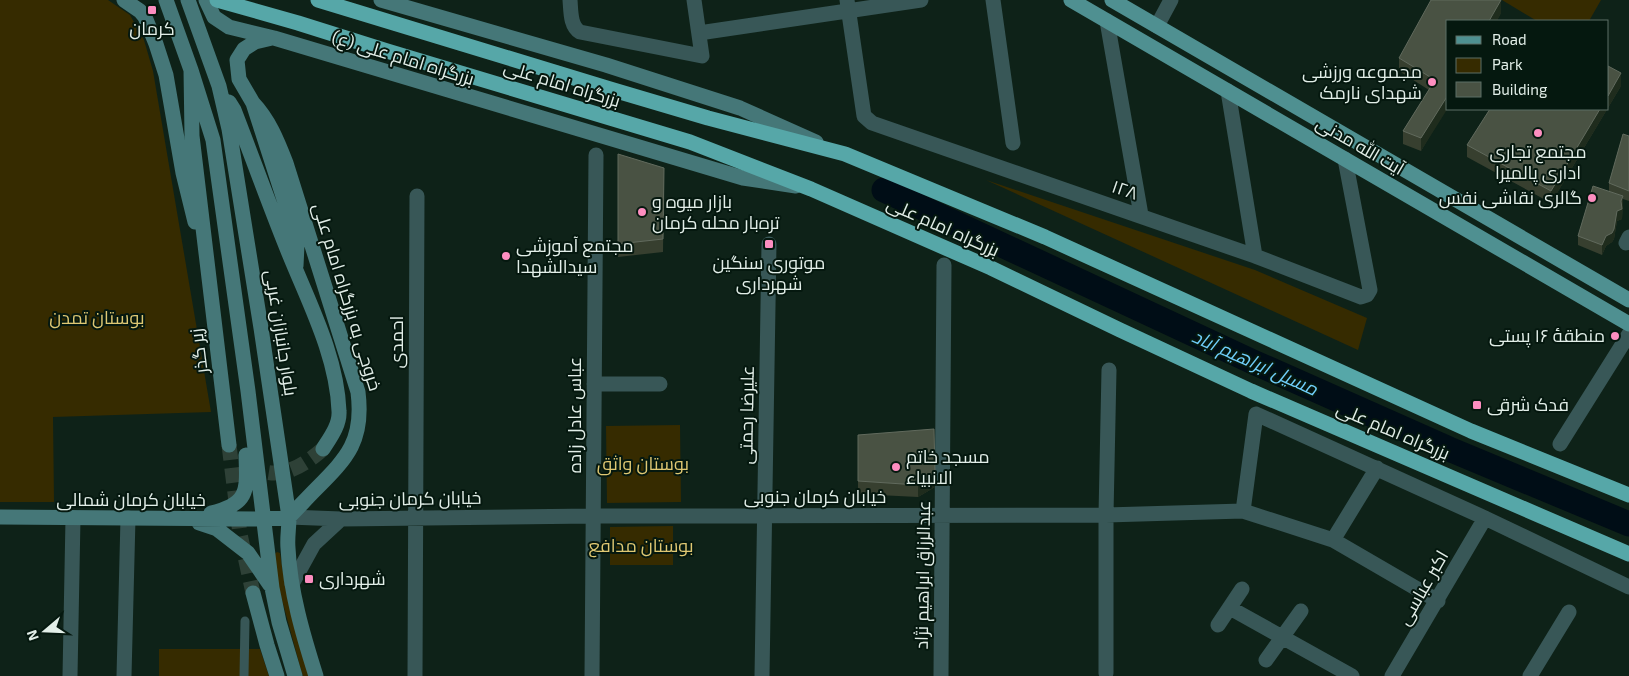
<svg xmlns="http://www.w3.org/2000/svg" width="1629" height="676" viewBox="0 0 1629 676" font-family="'Exo 2',Cairo,sans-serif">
	<rect width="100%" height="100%" fill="#0e2218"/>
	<path fill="#362b00" d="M 0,0 L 108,0 L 130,15 L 144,40 L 153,71 L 211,412 L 53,417 L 54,502 L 0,502 Z
		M 1502,0 L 1601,0 L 1589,21 L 1537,21 Z
		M 986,180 L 1255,270 L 1367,318 L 1358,350 Z
		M 680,425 L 681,502 L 607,503 L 606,426 Z
		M 673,526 L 673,565 L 610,565 L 610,527 Z
		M 277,552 L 280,553 C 285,595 301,636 314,676 L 303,676 L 301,670 L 272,563 L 272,556 Z
		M 159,649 L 260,649 L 269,676 L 159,676 Z"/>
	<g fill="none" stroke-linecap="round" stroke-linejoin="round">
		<path stroke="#000d16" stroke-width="25" d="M 884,190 L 1253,362 L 1449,449 L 1629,524"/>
		<path stroke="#2e4137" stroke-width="15" stroke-dasharray="15 8" stroke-linecap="butt" d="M 229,445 L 240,534 L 253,593
			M 248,463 C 254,466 260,471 266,472 C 287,477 308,462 323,449"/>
		<path stroke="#385757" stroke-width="9" d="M 244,676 L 245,621"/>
		<path stroke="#385757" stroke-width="15" d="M 570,0 C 571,11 570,26 580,32 L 702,56 L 694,0
			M 847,0 L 864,116 L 872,123 L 1255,256 L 1361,297 L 1367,295 L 1370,290 L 1345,159
			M 993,0 L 1013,143
			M 1107,21 L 1141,215
			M 1157,26 L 1171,0
			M 699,33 L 921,0
			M 1228,91 L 1255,256
			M 1626,243 L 1629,237
			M 594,384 L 660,384
			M 1560,444 L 1629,334
			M 1243,511 L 1256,414 L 1485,518 L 1629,587
			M 289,517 L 341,519 L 593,516 L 1106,515 L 1243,511 L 1333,540 L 1438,601
			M 1333,540 L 1377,468
			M 292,584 L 314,544 L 341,519
			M 1230,608 L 1352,676
			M 1218,625 L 1242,589
			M 1266,660 L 1301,611
			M 1106,673 L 1106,515 L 1109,370
			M 70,676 L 73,518
			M 124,676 L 128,518
			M 415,676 L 417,196
			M 592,676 L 596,155
			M 762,676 L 769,244
			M 941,676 L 944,265
			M 1392,676 L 1485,518
			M 1530,676 L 1569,612"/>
		<path stroke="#457778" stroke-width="15" d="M 124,0 L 140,11 L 145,17 L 156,44 L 166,75 L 183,173 L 195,222
			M 166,0 L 191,70 L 192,136 L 229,445
			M 188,0 L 219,86 L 229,129 L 261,328 L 289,517 C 289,528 287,538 288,548 C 290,591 303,635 316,676
			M 206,0 L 214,17 L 229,27 L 274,38 L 743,178 L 796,186
			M 381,0 L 606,65 L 740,108 L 816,142
			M 272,38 L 255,42 L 244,49 L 237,60 L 239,79 L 253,103 L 289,215 L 297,245 L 296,266
			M 191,70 L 213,140 L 248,391 L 272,588 L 279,622 L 295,676
			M 229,102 L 234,110 C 253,159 270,207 290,256 C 310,305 337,357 339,411 C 340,425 330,438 323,449
			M 253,103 C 269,120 277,140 286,163 L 358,392 C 364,440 348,457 316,489 C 307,498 298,508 289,517
			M 211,513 C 250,504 247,489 246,455
			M 0,517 L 262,519 L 289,517
			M 199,523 L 217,529 L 248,553 L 270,585
			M 253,593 L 267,645 L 277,676"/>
		<path stroke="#4f9091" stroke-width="15" d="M 1071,0 L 1629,324
			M 1112,0 L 1629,300"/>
		<path stroke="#56a7a8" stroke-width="15" d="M 217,0 L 298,23 L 387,51 L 690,142 L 811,189 L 991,268 L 1120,330 L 1251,391 L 1629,554
			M 318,0 L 610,89 L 708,118 L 845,154 L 1045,237 L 1471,431 L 1629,495"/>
	</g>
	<path fill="#373f2f" d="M 1501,13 L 1421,151 L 1403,144 L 1403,131 L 1429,90 L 1399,71 L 1399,58 Z
		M 1621,86 L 1551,203 L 1467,157 L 1467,145 Z
		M 1629,136 L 1629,201 L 1623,199 L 1622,219 L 1617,221 L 1614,239 L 1612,242 L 1606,246 L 1602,255 L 1578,245 L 1578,236 L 1609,192 L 1609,183 Z
		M 618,154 L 664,168 L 663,252 L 618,257 Z
		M 858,435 L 935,487 L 918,497 L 858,494 Z"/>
	<path fill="#1f2c1d" d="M 1501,0 L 1501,13 L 1497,21 L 1489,21 Z
		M 1621,73 L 1621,86 L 1551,203 L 1551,191 L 1600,109 L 1608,109 L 1608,96 Z
		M 1448,95 L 1448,108 L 1421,151 L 1421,138 Z
		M 1623,196 L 1622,219 L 1617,221 L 1614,239 L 1612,242 L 1606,246 L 1602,255 L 1602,245 L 1617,211 Z
		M 935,474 L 935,487 L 918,497 L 918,485 Z"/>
	<path fill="#495243" stroke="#616a5d" d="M 1431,0 L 1501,0 L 1489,21 L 1448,21 L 1448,95 L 1421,138 L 1403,131 L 1435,80 L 1399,58 Z
		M 1608,66 L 1621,73 L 1608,96 Z
		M 1490,109 L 1600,109 L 1551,191 L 1467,145 Z
		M 1623,134 L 1629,136 L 1629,191 L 1609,183 Z
		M 618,154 L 664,168 L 663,239 L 618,244 Z
		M 1593,186 L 1623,196 L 1621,201 L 1622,209 L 1617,211 L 1614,229 L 1612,233 L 1606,236 L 1602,245 L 1578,236 Z
		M 934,429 L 935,474 L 918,485 L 858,481 L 858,435 Z"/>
	<g fill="#fd8ec0" stroke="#05180f" stroke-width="2">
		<rect x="147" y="5" width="10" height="10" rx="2.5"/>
		<circle cx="1432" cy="82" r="5"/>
		<circle cx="1538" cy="133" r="5"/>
		<circle cx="1592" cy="198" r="5"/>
		<circle cx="642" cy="212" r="5"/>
		<rect x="764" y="239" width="10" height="10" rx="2.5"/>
		<circle cx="506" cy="256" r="5"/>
		<circle cx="1615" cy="336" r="5"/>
		<rect x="1472" y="400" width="10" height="10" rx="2.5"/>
		<circle cx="896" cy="467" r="5"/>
		<rect x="304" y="574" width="10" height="10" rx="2.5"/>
	</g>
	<g text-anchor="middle" stroke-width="4" stroke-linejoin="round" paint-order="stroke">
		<g font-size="18" fill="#e2eee8" stroke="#05180f" text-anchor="start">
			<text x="152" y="35" text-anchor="middle">کرمان</text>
			<text x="1422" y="78" text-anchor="end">مجموعه ورزشی<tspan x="1422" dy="21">شهدای نارمک</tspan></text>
			<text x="1538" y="158" text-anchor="middle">مجتمع تجاری<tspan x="1538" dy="21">اداری پالمیرا</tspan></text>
			<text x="1582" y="204" text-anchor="end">گالری نقاشی نفس</text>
			<text x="652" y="208">بازار میوه و<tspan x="652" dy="21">تره‌بار محله کرمان</tspan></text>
			<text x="516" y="252">مجتمع آموزشی<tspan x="516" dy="21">سیدالشهدا</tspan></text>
			<text x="769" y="269" text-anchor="middle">موتوری سنگین<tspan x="769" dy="21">شهرداری</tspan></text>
			<text x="1605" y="342" text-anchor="end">منطقهٔ ۱۶ پستی</text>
			<text x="1487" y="411">فدک شرقی</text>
			<text x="906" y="463">مسجد خاتم<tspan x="906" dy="21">الانبیاء</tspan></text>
			<text x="319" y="585">شهرداری</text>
		</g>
		<g font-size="18" fill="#e2eee8" stroke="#05180f">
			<text transform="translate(403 58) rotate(17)" y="6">بزرگراه امام علی (ع)</text>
			<text transform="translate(562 84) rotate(17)" y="6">بزرگراه امام علی</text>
			<text transform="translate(1360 146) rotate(30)" y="6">آیت الله مدنی</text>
			<text transform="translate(1125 190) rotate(19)" y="6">۱۲۸</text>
			<text transform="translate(943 227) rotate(24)" y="6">بزرگراه امام علی</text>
			<text transform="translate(347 297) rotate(73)" y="6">خروجی به بزرگراه امام علی</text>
			<text transform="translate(281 333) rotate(81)" y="6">بلوار جانبازان غربی</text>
			<text transform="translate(397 342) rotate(-90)" y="6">احمدی</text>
			<text transform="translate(199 351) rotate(-97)" y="6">زیر گذر</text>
			<text transform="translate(575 415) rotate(-90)" y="6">عباس عادل زاده</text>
			<text transform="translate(747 415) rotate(-89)" y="6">علیرضا رحمتی</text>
			<text transform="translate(1393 431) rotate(23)" y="6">بزرگراه امام علی</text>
			<text x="815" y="503">خیابان کرمان جنوبی</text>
			<text transform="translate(410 499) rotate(-1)" y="6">خیابان کرمان جنوبی</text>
			<text x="131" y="506">خیابان کرمان شمالی</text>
			<text transform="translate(923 575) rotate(-89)" y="6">عبدالرزاق ابراهیم نژاد</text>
			<text transform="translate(1423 588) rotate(-60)" y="6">اکبر عباسی</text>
		</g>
		<g font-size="18" fill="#dfc873" stroke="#05180f">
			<text x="97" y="324">بوستان تمدن</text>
			<text x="643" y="470">بوستان واثق</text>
			<text x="641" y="552">بوستان مدافع</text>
		</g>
		<g font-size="19" font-style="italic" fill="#70cefa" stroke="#05180f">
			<text transform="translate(1255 362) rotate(24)" y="7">مسیل ابراهیم آباد</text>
		</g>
	</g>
	<rect x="1446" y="20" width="162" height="90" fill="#05180f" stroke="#5d6e66"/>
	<rect x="1456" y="36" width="25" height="8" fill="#4f9091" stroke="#5d6e66"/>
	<text x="1492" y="45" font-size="15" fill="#e2eee8">Road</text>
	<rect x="1456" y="58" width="25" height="15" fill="#362b00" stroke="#5d6e66"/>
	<text x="1492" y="70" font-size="15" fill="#e2eee8">Park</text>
	<rect x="1456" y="82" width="25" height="15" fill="#495243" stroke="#5d6e66"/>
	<text x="1492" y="95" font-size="15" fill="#e2eee8">Building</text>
	<g transform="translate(45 631) rotate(251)" stroke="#05180f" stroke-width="4" paint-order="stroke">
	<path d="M0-4L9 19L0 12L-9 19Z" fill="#e2eee8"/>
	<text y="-8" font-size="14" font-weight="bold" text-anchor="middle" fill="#e2eee8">N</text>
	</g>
</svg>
